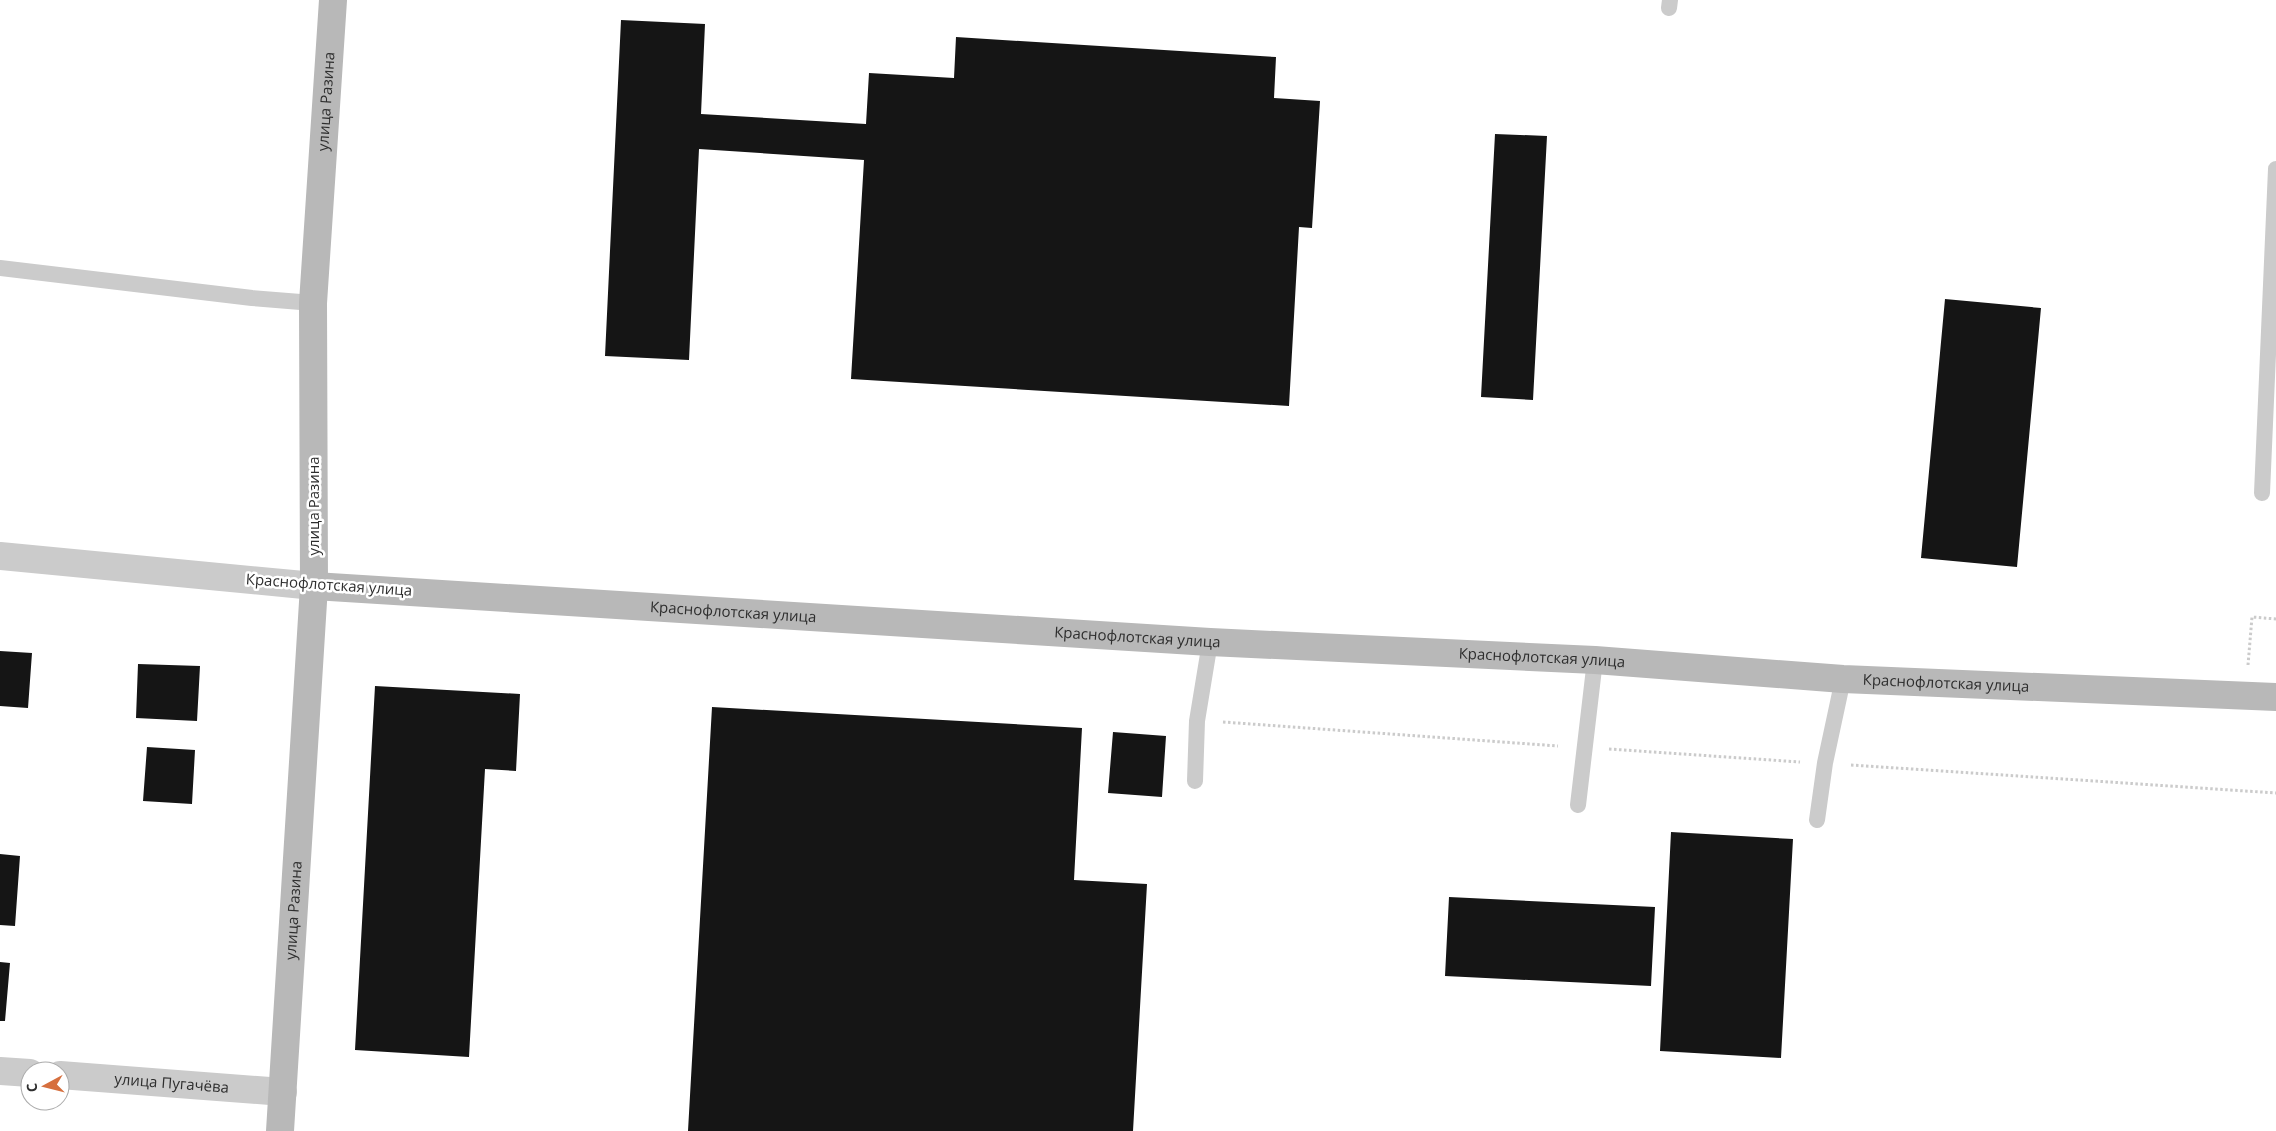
<svg xmlns="http://www.w3.org/2000/svg" width="2276" height="1131" viewBox="0 0 2276 1131" font-family="'Open Sans',sans-serif">
	<rect width="100%" height="100%" fill="#fff"/>
	<path fill="#151515" d="M 621,20 L 705,24 L 701,114 L 866,124 L 869,73 L 954,78 L 956,37 L 1276,57 L 1274,98 L 1320,101 L 1312,228 L 1299,227 L 1289,406 L 851,379 L 864,160 L 699,149 L 689,360 L 605,356 Z
		M 1495,134 L 1547,136 L 1533,400 L 1481,397 Z
		M 1945,299 L 2041,308 L 2017,567 L 1921,558 Z
		M 0,651 L 32,653 L 28,708 L 0,706 Z
		M 138,664 L 200,666 L 197,721 L 136,718 Z
		M 375,686 L 520,694 L 516,771 L 485,769 L 469,1057 L 355,1050 Z
		M 712,707 L 1082,728 L 1074,880 L 1147,884 L 1133,1131 L 688,1131 Z
		M 1113,732 L 1166,736 L 1162,797 L 1108,793 Z
		M 147,747 L 195,750 L 192,804 L 143,801 Z
		M 1671,832 L 1793,839 L 1781,1058 L 1660,1051 Z
		M 0,854 L 20,856 L 15,926 L 0,925 Z
		M 1449,897 L 1655,907 L 1651,986 L 1445,976 Z
		M 0,962 L 10,963 L 5,1021 L 0,1021 Z"/>
	<g fill="none" stroke-linecap="round" stroke-linejoin="round">
		<path stroke="#cbcbcb" stroke-width="3" stroke-dasharray="2.5 2.5" stroke-linecap="butt" d="M 2248,665 L 2252,617 L 2276,619
			M 1223,722 L 1558,746
			M 1609,749 L 1800,762
			M 1851,765 L 2276,793"/>
		<path stroke="#cbcbcb" stroke-width="16" d="M 1669,8 L 1670,0
			M 0,268 L 252,298 L 313,303
			M 2262,493 L 2276,169
			M 1195,781 L 1197,721 L 1210,642
			M 1578,805 L 1595,660
			M 1817,820 L 1825,763 L 1843,679"/>
		<g stroke="#cbcbcb" stroke-width="28">
			<path d="M 0,556 L 314,586"/>
			<path d="M 0,1071 L 30,1073"/>
			<path id="s1" d="M 60,1075 L 283,1092"/>
		</g>
		<g stroke="#b8b8b8" stroke-width="28">
			<path id="s2" d="M 314,586 L 1210,642 L 1595,660 L 1843,679 L 2276,697"/>
			<path id="s3" d="M 280,1131 L 314,586 L 313,303 L 333,0"/>
		</g>
	</g>
	<g text-anchor="middle" stroke-width="5" stroke-linejoin="round" paint-order="stroke">
		<g font-size="15" fill="#2e2e2e" stroke="#fff">
			<text dy="5" stroke="none"><textPath href="#s3" startOffset="1031">улица Разина</textPath></text>
			<text transform="translate(314 506) rotate(-90)" y="5">улица Разина</text>
			<text transform="translate(329 585) rotate(4)" y="5">Краснофлотская улица</text>
			<text dy="5" stroke="none"><textPath href="#s2" startOffset="420">Краснофлотская улица</textPath></text>
			<text dy="5" stroke="none"><textPath href="#s2" startOffset="825">Краснофлотская улица</textPath></text>
			<text dy="5" stroke="none"><textPath href="#s2" startOffset="1230">Краснофлотская улица</textPath></text>
			<text dy="5" stroke="none"><textPath href="#s2" startOffset="1635">Краснофлотская улица</textPath></text>
			<text dy="5" stroke="none"><textPath href="#s3" startOffset="221">улица Разина</textPath></text>
			<text dy="5" stroke="none"><textPath href="#s1" startOffset="112">улица Пугачёва</textPath></text>
		</g>
	</g>
	<g transform="translate(45 1086) rotate(263)"><circle r="24" fill="#ffffff" stroke="#ababab"/>
	<path d="M0-4L9 19L0 12L-9 19Z" fill="#d66f3e"/>
	<text y="-8" font-size="14" font-weight="bold" text-anchor="middle" fill="#2e2e2e">С</text>
	</g>
</svg>
